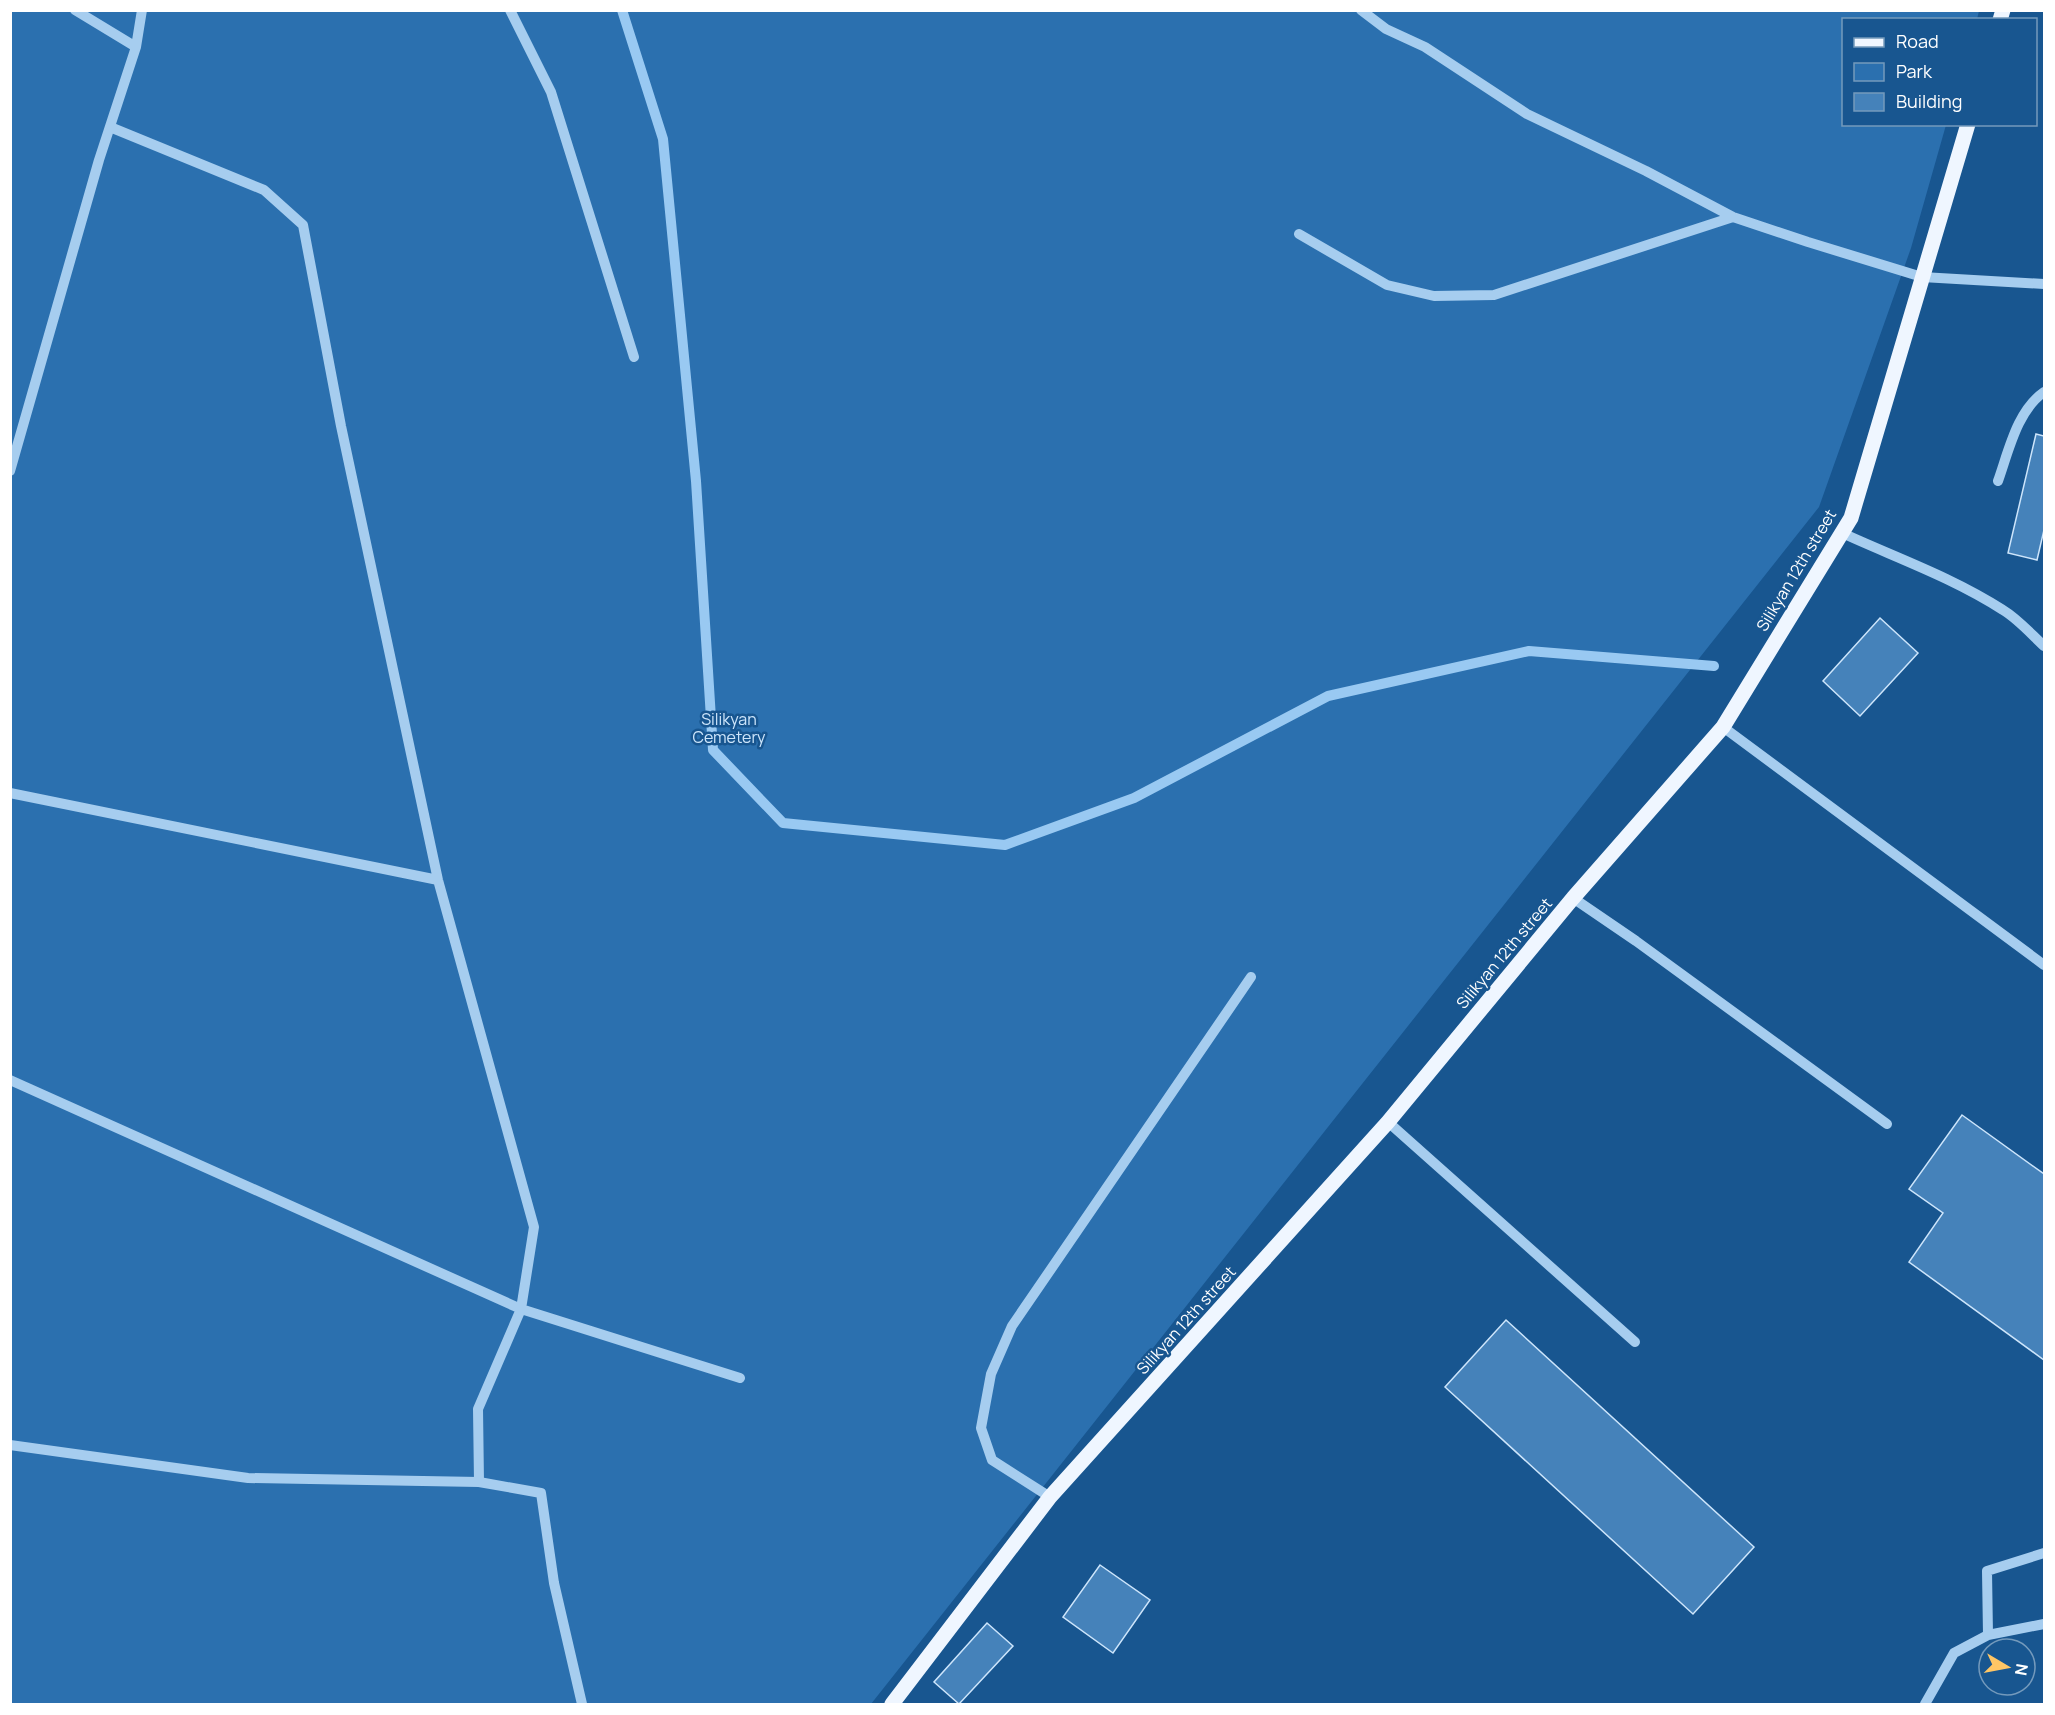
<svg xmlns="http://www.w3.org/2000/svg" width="2055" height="1715" viewBox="0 0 2055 1715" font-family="Manrope,sans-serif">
	<rect width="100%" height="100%" fill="#185690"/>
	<path fill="#2b70af" d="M 11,11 L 1979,11 L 1977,19 L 1844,20 L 1844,124 L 1946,125 L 1911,248 L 1819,507 L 871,1704 L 11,1704 Z"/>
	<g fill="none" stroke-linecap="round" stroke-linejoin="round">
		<path stroke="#99c9f2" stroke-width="10" d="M 622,10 L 663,139 L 696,481 L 713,750 L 783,823 L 1005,845 L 1134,798 L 1328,696 L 1529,651 L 1714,666"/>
	</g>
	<path fill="#4582ba" stroke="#cde5fb" stroke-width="1.5" d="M 2036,434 L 2044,436 L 2044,530 L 2037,560 L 2008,553 Z
		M 1880,618 L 1918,653 L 1860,716 L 1823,681 Z
		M 1962,1115 L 2044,1174 L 2044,1360 L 1909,1262 L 1943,1213 L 1909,1189 Z
		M 1506,1320 L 1754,1547 L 1693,1614 L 1445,1387 Z
		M 1100,1565 L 1150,1600 L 1113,1653 L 1063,1617 Z
		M 987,1623 L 1013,1646 L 959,1704 L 934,1682 Z"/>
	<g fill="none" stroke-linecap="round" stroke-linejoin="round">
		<path stroke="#a6cdef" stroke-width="10" d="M 75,10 L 136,47
			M 510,10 L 551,92 L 634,357
			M 1361,10 L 1386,29 L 1425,47 L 1527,114 L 1646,171 L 1733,217 L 1808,242 L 1922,277 L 2044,284
			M 110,127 L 264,190 L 303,225 L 341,426 L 438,880 L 534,1227 L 521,1309 L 478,1409 L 479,1482 L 541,1493 L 554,1583 L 582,1704
			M 1299,234 L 1387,285 L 1434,296 L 1494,295 L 1733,217
			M 10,471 L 99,160 L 136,47 L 142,10
			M 1998,481 C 2009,450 2017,411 2044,392
			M 1840,532 C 1894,557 1952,577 2003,610 C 2018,619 2031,634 2044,646
			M 1723,727 L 2044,965
			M 10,793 L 438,880
			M 1573,898 L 1636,941 L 1887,1124
			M 10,1080 L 521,1309 L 740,1378
			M 1388,1122 L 1635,1342
			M 10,1445 L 248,1478 L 479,1482
			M 1050,1497 L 992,1460 L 981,1428 L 991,1374 L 1012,1326 L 1251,977
			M 1988,1635 L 1987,1571 L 2044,1553
			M 1925,1704 L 1954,1653 L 1988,1635 L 2044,1624"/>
		<path stroke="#eff6ff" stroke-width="15" d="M 2000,20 L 2003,10
			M 892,1704 L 1050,1497 L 1388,1122 L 1573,898 L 1723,727 L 1851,518 L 1968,124"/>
	</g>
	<g text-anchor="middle" stroke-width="5" stroke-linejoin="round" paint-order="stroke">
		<g font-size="16" fill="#fff" stroke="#185690">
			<text transform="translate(1796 570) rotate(-59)" y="6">Silikyan 12th street</text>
			<text transform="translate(1504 953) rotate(-50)" y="6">Silikyan 12th street</text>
			<text transform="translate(1186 1320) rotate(-48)" y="6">Silikyan 12th street</text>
		</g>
		<g font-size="16" fill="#cde5fb" stroke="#185690">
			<text x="729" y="725">Silikyan<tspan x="729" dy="18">Cemetery</tspan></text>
		</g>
	</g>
	<rect width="2055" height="1715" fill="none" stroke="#ffffff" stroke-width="24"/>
	<rect x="1842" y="18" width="195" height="108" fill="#185690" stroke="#749abc" stroke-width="1.5"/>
	<rect x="1854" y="38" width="30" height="9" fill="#eff6ff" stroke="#749abc" stroke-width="1.5"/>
	<text x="1896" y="48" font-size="18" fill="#ffffff">Road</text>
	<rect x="1854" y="63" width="30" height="18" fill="#2b70af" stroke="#749abc" stroke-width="1.5"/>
	<text x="1896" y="78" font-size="18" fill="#ffffff">Park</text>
	<rect x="1854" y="93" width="30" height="18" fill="#4582ba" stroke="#749abc" stroke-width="1.5"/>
	<text x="1896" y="108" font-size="18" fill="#ffffff">Building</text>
	<g transform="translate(2007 1667) rotate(100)"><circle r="28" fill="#185690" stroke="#749abc" stroke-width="1.5"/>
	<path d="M0-4.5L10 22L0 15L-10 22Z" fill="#ffc665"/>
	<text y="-9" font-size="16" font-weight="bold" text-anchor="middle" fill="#ffffff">N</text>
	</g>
</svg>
